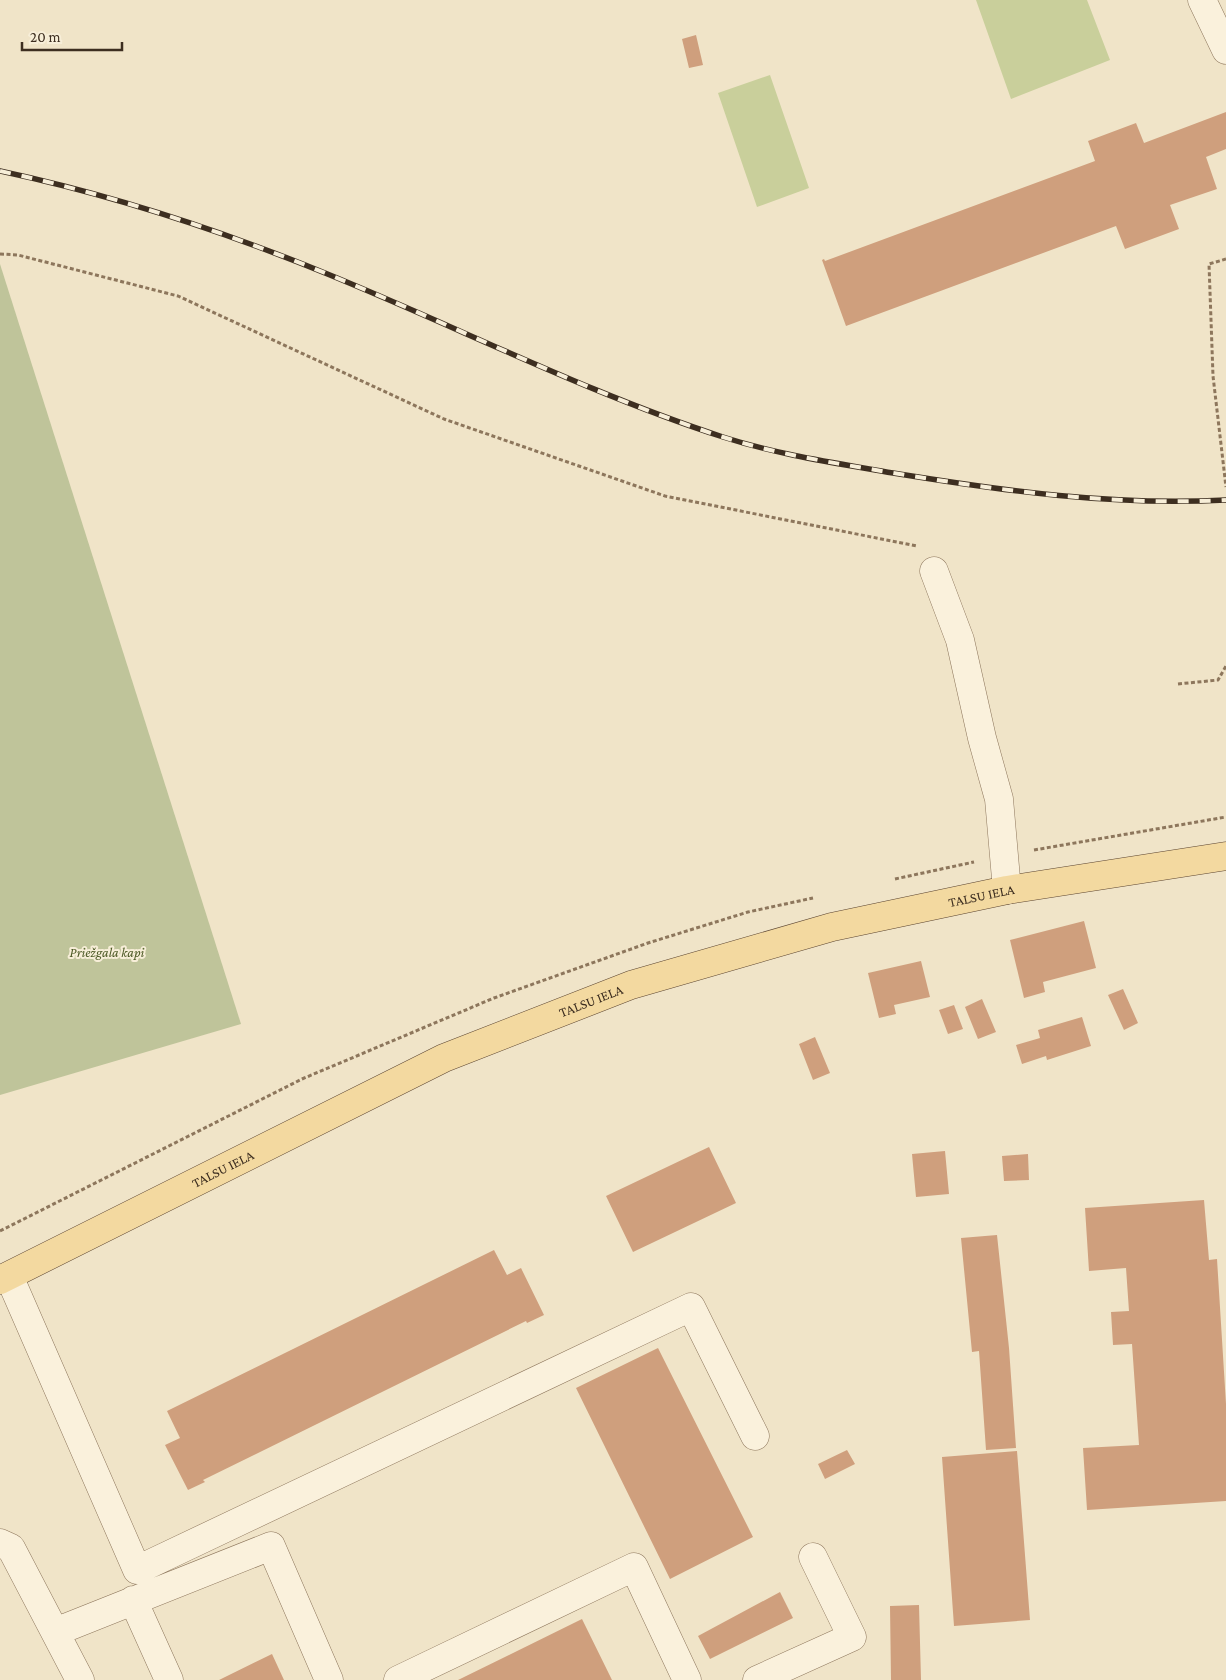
<svg xmlns="http://www.w3.org/2000/svg" width="1226" height="1680" viewBox="0 0 1226 1680" font-family="'Crimson Pro',serif">
	<rect width="100%" height="100%" fill="#f0e4c8"/>
	<path fill="#c9cf9b" d="M 976,0 L 1087,0 L 1110,60 L 1011,99 Z
		M 770,75 L 809,188 L 757,207 L 718,93 Z"/>
	<path fill="#bfc49a" d="M 0,264 L 241,1024 L 0,1095 Z"/>
	<path fill="#cf9f7d" d="M 696,35 L 703,65 L 689,68 L 682,39 Z
		M 1226,112 L 1226,149 L 1206,157 L 1217,189 L 1170,205 L 1179,229 L 1125,249 L 1116,226 L 846,326 L 822,260 L 824,259 L 825,261 L 1095,161 L 1088,141 L 1136,123 L 1144,143 Z
		M 1084,921 L 1096,968 L 1043,982 L 1045,992 L 1024,998 L 1010,940 Z
		M 921,961 L 930,997 L 894,1005 L 896,1014 L 879,1018 L 868,973 Z
		M 1123,989 L 1138,1023 L 1124,1030 L 1108,995 Z
		M 982,999 L 996,1032 L 978,1039 L 965,1007 Z
		M 954,1005 L 963,1029 L 948,1034 L 939,1010 Z
		M 1082,1017 L 1091,1046 L 1047,1060 L 1046,1056 L 1022,1064 L 1016,1045 L 1040,1038 L 1038,1030 Z
		M 815,1037 L 830,1073 L 813,1080 L 799,1044 Z
		M 709,1147 L 736,1203 L 633,1252 L 606,1196 Z
		M 945,1151 L 949,1194 L 916,1197 L 912,1154 Z
		M 1028,1154 L 1029,1180 L 1004,1181 L 1002,1156 Z
		M 1204,1200 L 1209,1260 L 1217,1259 L 1226,1404 L 1226,1501 L 1087,1510 L 1083,1448 L 1139,1445 L 1132,1344 L 1113,1345 L 1111,1312 L 1129,1311 L 1126,1268 L 1089,1271 L 1085,1208 Z
		M 997,1235 L 1009,1348 L 1016,1448 L 986,1450 L 979,1351 L 972,1352 L 961,1238 Z
		M 494,1250 L 507,1275 L 521,1268 L 544,1315 L 527,1323 L 526,1321 L 203,1480 L 205,1482 L 188,1490 L 165,1445 L 180,1438 L 167,1411 Z
		M 658,1348 L 753,1537 L 670,1579 L 576,1388 Z
		M 847,1450 L 855,1464 L 825,1479 L 818,1464 Z
		M 1017,1451 L 1030,1620 L 954,1626 L 942,1457 Z
		M 780,1592 L 793,1618 L 710,1659 L 698,1636 Z
		M 919,1605 L 921,1680 L 891,1680 L 890,1606 Z
		M 582,1619 L 612,1680 L 458,1680 Z
		M 272,1654 L 284,1680 L 219,1680 Z"/>
	<g fill="none" stroke-linecap="round" stroke-linejoin="round">
		<g stroke="#8d765c" stroke-width="29">
			<path id="minor" d="M 1202,0 L 1226,50
				M 934,571 L 960,640 L 982,738 L 999,799 L 1007,890
				M 9,1276 L 137,1570 L 691,1307 L 755,1436
				M 0,1543 L 11,1548 L 80,1680
				M 133,1600 L 169,1680
				M 55,1632 L 271,1546 L 329,1680
				M 398,1680 L 634,1567 L 687,1680
				M 757,1680 L 852,1637 L 813,1557"/>
		</g>
		<g stroke="#5b4430" stroke-width="29">
			<g id="major">
				<path id="s1" d="M 0,1280 L 444,1058 L 631,985 L 832,927 L 1007,890 L 1226,856"/>
			</g>
		</g>
		<path stroke="#8d765c" stroke-width="3" stroke-dasharray="4 2.5" stroke-linecap="butt" d="M 0,254 L 18,255 L 178,296 L 444,419 L 665,496 L 917,546
			M 1226,259 L 1209,264 L 1213,376 L 1226,487
			M 1178,684 L 1218,680 L 1226,666
			M 1034,850 L 1226,817
			M 895,879 L 974,862
			M 0,1231 L 302,1079 L 494,998 L 648,943 L 748,912 L 813,898"/>
		<use href="#minor" stroke="#faf1dc" stroke-width="28"/>
		<use href="#major" stroke="#f3d9a0" stroke-width="28"/>
		<g stroke="#3d2e20" stroke-width="5.5">
			<path id="rail" d="M 0,171 C 112,195 220,230 325,273 C 458,327 587,393 723,437 C 779,455 836,463 893,473 C 1004,491 1114,506 1226,500"/>
		</g>
		<use href="#rail" stroke="#f7eed8" stroke-width="4" stroke-dasharray="11" stroke-linecap="butt"/>
	</g>
	<g text-anchor="middle" stroke-width="4" stroke-linejoin="round" paint-order="stroke">
		<g font-size="14" fill="#3d2e20" stroke="#f7eed8">
			<text dy="5" stroke="none"><textPath href="#s1" startOffset="1059">TALSU IELA</textPath></text>
			<text dy="5" stroke="none"><textPath href="#s1" startOffset="654">TALSU IELA</textPath></text>
			<text dy="5" stroke="none"><textPath href="#s1" startOffset="249">TALSU IELA</textPath></text>
		</g>
		<g font-size="14" font-style="italic" fill="#4d5a26" stroke="#f7eed8">
			<text x="107" y="957">Priežgala kapi</text>
		</g>
	</g>
	<path d="M22 42v8h100v-8" fill="none" stroke="#3d2e20" stroke-width="2.5"/>
	<text x="30" y="42" font-size="15" fill="#3d2e20" stroke="#f7eed8" stroke-width="4" paint-order="stroke">20 m</text>
</svg>
